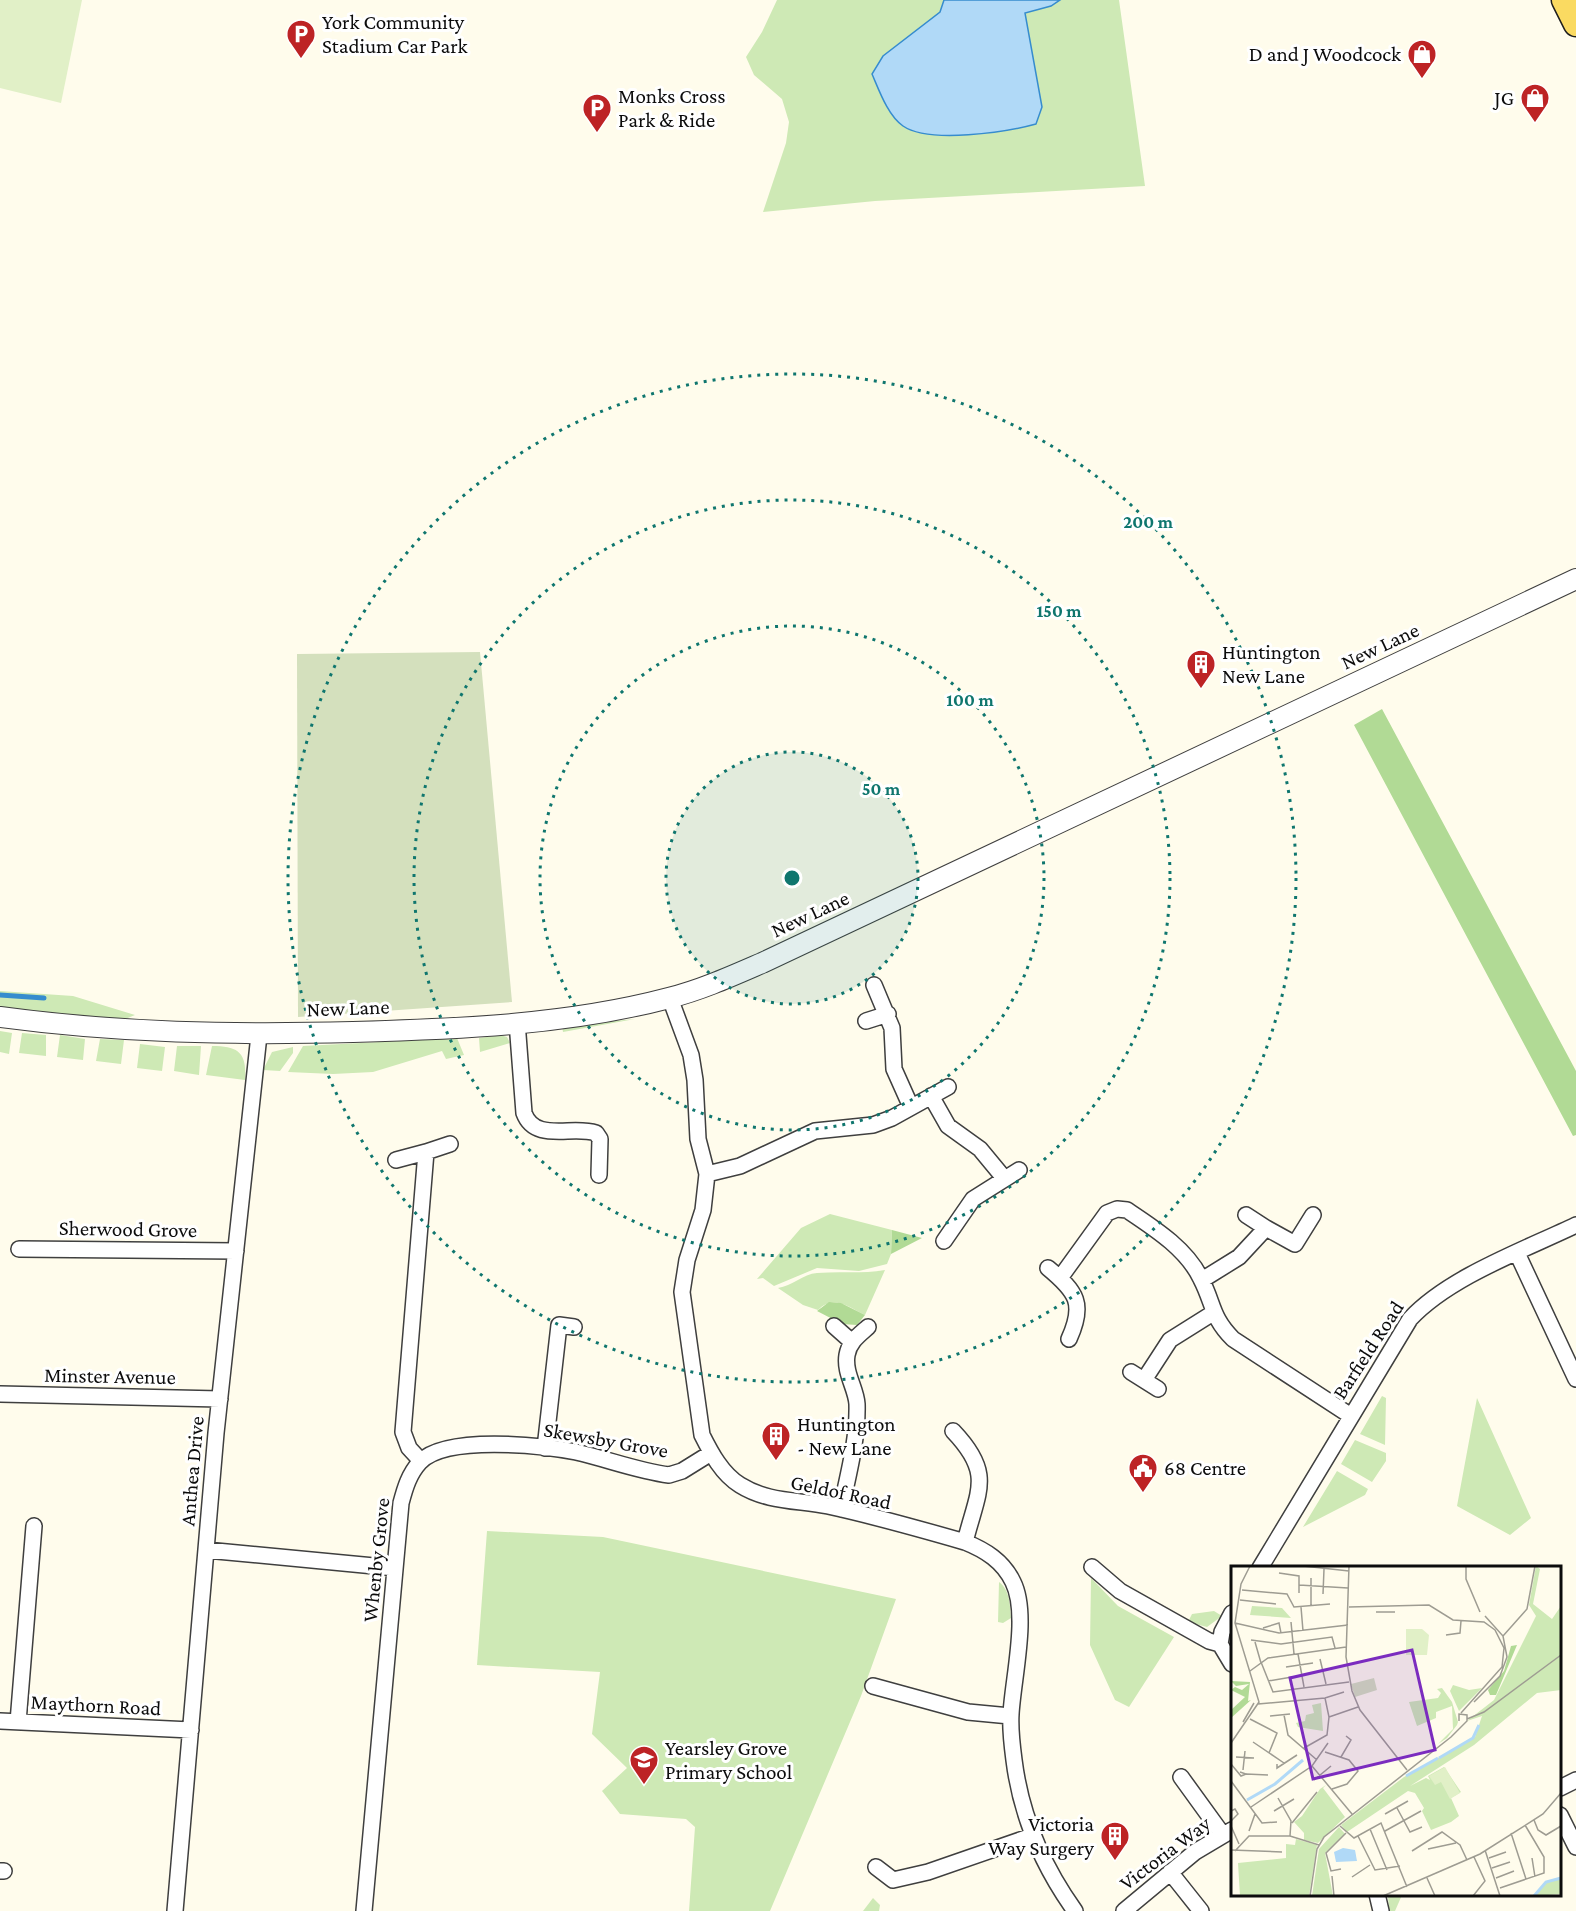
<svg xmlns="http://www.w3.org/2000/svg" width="1576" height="1911" viewBox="0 0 1576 1911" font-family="'Crimson Pro',serif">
	<rect width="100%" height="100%" fill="#fffcec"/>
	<path fill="#cee9b5" d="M 777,0 L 1119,0 L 1145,186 L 875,201 L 763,212 L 786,143 L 789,122 L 782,99 L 754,75 L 746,57 L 762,32 Z
		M 0,991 L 73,996 L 135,1015 L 118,1022 L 0,1009 Z
		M 635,1019 L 563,1032 L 562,1026 Z
		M 0,1031 L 12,1033 L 9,1054 L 0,1052 Z
		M 22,1033 L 46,1035 L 46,1056 L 19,1053 Z
		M 60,1035 L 85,1039 L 83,1060 L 57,1057 Z
		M 500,1035 L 507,1037 L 510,1043 L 480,1052 L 479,1038 Z
		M 457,1038 L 464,1055 L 446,1059 L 442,1051 L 373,1072 L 333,1074 L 288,1072 L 303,1046 Z
		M 100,1039 L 124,1040 L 121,1064 L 96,1061 Z
		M 140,1044 L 165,1047 L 162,1071 L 137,1068 Z
		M 177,1046 L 201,1046 L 199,1075 L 174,1071 Z
		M 212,1046 C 239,1046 247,1053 245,1080 L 206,1075 Z
		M 293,1047 L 293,1053 L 280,1071 L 263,1070 L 272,1052 Z
		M 830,1214 L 892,1230 L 891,1254 L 887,1264 L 859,1271 L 817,1268 L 774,1286 L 763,1278 L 757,1279 L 801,1228 Z
		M 885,1270 L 865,1315 C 849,1307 833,1294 818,1310 L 803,1305 L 778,1288 C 792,1286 803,1274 817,1273 C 840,1271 862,1274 885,1270 Z
		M 1382,1396 L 1386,1398 L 1385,1445 L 1360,1434 Z
		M 1477,1398 L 1531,1518 L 1510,1535 L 1457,1506 Z
		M 1355,1440 L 1386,1453 L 1386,1461 L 1372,1482 L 1341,1464 Z
		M 1337,1471 L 1368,1489 L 1365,1495 L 1303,1527 Z
		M 487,1531 L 603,1537 L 896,1599 L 861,1696 L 770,1911 L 689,1911 L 695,1827 L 686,1819 L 620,1814 L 602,1791 L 627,1768 L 592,1734 L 600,1672 L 477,1665 Z
		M 1091,1578 L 1118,1606 L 1174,1637 L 1129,1707 L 1115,1700 L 1090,1645 Z
		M 999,1582 C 1010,1590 1010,1605 1011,1618 L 1003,1623 L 998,1622 Z
		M 1214,1611 L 1222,1616 L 1207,1627 L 1188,1622 L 1192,1614 Z
		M 1388,1895 L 1402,1895 L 1395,1911 L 1389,1911 Z
		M 873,1898 L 880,1905 L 879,1911 L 863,1911 Z"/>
	<path fill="#b1da95" d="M 1382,709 L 1576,1071 L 1576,1135 L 1573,1136 L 1354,725 Z
		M 892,1230 L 922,1238 L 891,1254 Z
		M 829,1302 L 841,1303 L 865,1315 L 857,1325 L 842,1324 L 817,1311 Z"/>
	<path fill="#d4e0bd" d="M 480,652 L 512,1002 L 298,1017 L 297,654 Z"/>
	<path fill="#e1f0c7" d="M 0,0 L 82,0 L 61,103 L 0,88 Z"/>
	<path fill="#b0d9f7" stroke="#368cce" stroke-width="1.5" d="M 944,0 L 1060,0 L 1051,6 L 1025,13 L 1042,107 L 1036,124 C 1007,132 929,144 903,126 C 888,116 879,90 872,74 L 883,56 L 940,12 Z"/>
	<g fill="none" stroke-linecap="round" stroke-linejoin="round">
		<path stroke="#368cce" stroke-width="5" d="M 0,995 L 44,998"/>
		<g stroke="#3f3f3f" stroke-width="18">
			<path id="minor" d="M 874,985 L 892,1028 L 894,1069 L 911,1107
				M 670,998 L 691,1055 L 695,1080 L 698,1139 L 707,1174 L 703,1210 L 687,1260 L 682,1292 L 702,1435 C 711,1453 722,1474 740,1485 C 767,1502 797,1500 828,1506 C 874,1516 920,1529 965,1542 C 985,1550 1003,1561 1013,1582 C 1029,1614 1013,1678 1011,1714 C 1010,1729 1012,1745 1014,1760 C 1021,1816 1042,1865 1075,1911
				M 866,1021 L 888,1014
				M 517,1022 L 524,1113 C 535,1143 572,1125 596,1133 L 600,1139 L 599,1175
				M 931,1096 L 948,1126 L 980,1149 L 1004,1178
				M 426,1152 L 450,1144
				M 396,1160 L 426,1152 L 403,1432 L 409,1448 L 421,1461
				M 707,1174 L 740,1166 L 815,1131 L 873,1125 L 892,1118 L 948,1087
				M 1246,1215 L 1266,1228
				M 944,1241 L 973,1199 L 1019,1170
				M 19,1249 L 236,1251
				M 1517,1253 L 1576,1379
				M 1048,1268 C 1077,1292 1085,1304 1069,1339
				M 1060,1278 L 1107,1213 L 1117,1209 L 1127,1210 C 1154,1228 1187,1249 1201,1279 C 1214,1304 1211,1317 1233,1339 L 1351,1416
				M 1202,1280 L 1239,1257 L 1266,1228 L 1295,1244 L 1313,1215
				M 834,1326 L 852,1342
				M 1131,1372 L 1158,1389
				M 1144,1380 L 1170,1340 L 1213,1313
				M 0,1394 L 220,1399
				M 953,1431 C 994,1474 978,1490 965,1542
				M 545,1448 L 559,1325 L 574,1327
				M 841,1509 C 848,1475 858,1439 857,1404 C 856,1388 844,1373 847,1355 C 849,1342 859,1335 868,1327
				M 206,1550 L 395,1568
				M 1092,1567 L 1120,1591 L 1209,1641 L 1220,1644
				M 1260,1568 L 1410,1319 C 1449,1277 1524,1250 1576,1225
				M 1220,1644 L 1222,1632 L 1232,1613
				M 1220,1644 L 1232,1664
				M 873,1686 L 968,1712 L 1010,1716
				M 0,1721 L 191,1730
				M 18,1722 L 34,1526
				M 1181,1777 L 1223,1835
				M 1560,1788 L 1576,1780
				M 1560,1815 L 1576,1847
				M 876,1867 L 893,1880 L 928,1872 L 1032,1836
				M 0,1871 L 4,1871
				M 1170,1872 L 1201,1911
				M 1377,1894 L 1381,1911
				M 175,1911 L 216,1433 L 259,1035
				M 364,1911 L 401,1503 C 405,1488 409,1474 420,1462 C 446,1435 540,1445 576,1452 C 607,1459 638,1471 669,1475 L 682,1471 L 711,1453
				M 1124,1911 L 1195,1852 L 1232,1830"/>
		</g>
		<g stroke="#3f3f3f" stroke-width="22">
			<path id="tertiary" d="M 0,1017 C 118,1033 234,1035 353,1032 C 458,1029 567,1025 669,998 C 701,990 732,976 762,963 L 1576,579"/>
		</g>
		<g stroke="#1d1d1d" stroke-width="27">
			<path id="primary" d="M 1564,0 L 1576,24"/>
		</g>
		<use href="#minor" stroke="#fff" stroke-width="15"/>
		<use href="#tertiary" stroke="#fff" stroke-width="20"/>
		<use href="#primary" stroke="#fada61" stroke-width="24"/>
	</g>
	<circle cx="792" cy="878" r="126" fill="#0f766e" fill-opacity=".12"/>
	<g fill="none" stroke="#0f766e" stroke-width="3" stroke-dasharray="3 6">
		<circle cx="792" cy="878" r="126"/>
		<circle cx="792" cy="878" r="252"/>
		<circle cx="792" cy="878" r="378"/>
		<circle cx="792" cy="878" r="504"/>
	</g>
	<defs>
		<g id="parking-pin" transform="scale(1.5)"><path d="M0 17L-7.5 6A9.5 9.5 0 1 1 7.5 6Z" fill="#bd2325" stroke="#fff"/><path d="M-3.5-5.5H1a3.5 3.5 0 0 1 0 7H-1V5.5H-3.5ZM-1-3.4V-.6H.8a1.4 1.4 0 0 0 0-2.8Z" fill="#fff"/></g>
		<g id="shop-pin" transform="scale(1.5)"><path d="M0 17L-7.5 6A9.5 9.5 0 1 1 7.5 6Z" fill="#bd2325" stroke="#fff"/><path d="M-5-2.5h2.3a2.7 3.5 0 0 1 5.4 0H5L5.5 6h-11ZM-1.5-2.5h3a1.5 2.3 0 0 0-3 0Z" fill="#fff"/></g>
		<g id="building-pin" transform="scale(1.5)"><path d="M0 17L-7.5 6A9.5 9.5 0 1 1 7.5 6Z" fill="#bd2325" stroke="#fff"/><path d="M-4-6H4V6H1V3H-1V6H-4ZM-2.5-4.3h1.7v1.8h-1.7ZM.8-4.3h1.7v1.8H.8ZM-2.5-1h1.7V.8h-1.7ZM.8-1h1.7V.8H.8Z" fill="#fff"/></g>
		<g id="civic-pin" transform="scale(1.5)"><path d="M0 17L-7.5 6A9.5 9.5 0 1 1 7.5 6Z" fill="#bd2325" stroke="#fff"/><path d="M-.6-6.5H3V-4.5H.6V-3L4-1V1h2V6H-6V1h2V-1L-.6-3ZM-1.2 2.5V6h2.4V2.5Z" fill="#fff"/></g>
		<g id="school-pin" transform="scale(1.5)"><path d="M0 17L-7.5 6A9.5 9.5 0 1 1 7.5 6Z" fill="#bd2325" stroke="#fff"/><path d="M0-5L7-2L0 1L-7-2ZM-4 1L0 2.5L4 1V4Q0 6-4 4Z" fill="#fff"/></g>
	</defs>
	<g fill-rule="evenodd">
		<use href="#parking-pin" x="301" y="34"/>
		<use href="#shop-pin" x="1422" y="54"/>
		<use href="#shop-pin" x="1535" y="98"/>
		<use href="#parking-pin" x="597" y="108"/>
		<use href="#building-pin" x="1201" y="664"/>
		<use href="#building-pin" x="776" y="1436"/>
		<use href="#civic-pin" x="1143" y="1468"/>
		<use href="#school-pin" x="644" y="1760"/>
		<use href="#building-pin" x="1115" y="1836"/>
	</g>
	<g text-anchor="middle" stroke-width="6" stroke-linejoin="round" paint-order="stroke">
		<g font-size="21" fill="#0c0c0c" stroke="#fff" text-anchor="start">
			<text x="322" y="29">York Community<tspan x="322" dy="24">Stadium Car Park</tspan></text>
			<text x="1401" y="61" text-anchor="end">D and J Woodcock</text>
			<text x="618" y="103">Monks Cross<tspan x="618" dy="24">Park &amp; Ride</tspan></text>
			<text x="1514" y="105" text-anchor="end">JG</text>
			<text x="1222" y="659">Huntington<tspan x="1222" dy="24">New Lane</tspan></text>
			<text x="797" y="1431">Huntington<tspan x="797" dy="24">- New Lane</tspan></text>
			<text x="1164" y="1475">68 Centre</text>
			<text x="665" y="1755">Yearsley Grove<tspan x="665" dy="24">Primary School</tspan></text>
			<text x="1094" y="1831" text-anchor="end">Victoria<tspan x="1094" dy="24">Way Surgery</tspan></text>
		</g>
		<g font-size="21" fill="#0c0c0c" stroke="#fff">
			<text transform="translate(1380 646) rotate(-25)" y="7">New Lane</text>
			<text transform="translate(810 914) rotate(-25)" y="7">New Lane</text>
			<text transform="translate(348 1008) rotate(-2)" y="7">New Lane</text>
			<text transform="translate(128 1229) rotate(1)" y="7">Sherwood Grove</text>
			<text transform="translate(1368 1350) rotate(-57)" y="7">Barfield Road</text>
			<text transform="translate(110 1376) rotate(1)" y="7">Minster Avenue</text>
			<text transform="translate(606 1440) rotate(10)" y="7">Skewsby Grove</text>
			<text transform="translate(192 1471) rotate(-85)" y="7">Anthea Drive</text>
			<text transform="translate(841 1492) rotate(12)" y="7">Geldof Road</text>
			<text transform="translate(376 1560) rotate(-84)" y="7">Whenby Grove</text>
			<text transform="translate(96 1705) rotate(3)" y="7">Maythorn Road</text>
			<text transform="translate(1165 1853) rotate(-37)" y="7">Victoria Way</text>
		</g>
	</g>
	<g transform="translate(1231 1566)">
		<rect width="330" height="330" fill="#fffcec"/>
		<path d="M 305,0 L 309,3 L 302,38 L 321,53 L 330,40 L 330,124 L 306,127 L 243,179 L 179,220 L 195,212 L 199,214 L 197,210 L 213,201 L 230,226 L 220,232 L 228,250 L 220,256 L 200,264 L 191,245 L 193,242 L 184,227 L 177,225 L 116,266 L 110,259 L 173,211 L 244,171 L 251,150 L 236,155 L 263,134 L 305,50 L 298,39 ZM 21,40 L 51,42 L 60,52 L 19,49 ZM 222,119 L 238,124 L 251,122 L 228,145 L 219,125 ZM 211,122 L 221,136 L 227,156 L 226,159 L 216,172 L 207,178 L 222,163 L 221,140 L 205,146 L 205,152 L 186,160 L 178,136 L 207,132 L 210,127 L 206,123 ZM 90,137 L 92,165 L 67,161 L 65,157 L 74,155 L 75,149 L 83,147 L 81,139 ZM 95,219 L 92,222 L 114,251 L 87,277 L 73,274 L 73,267 L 63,256 L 71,250 L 89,223 ZM 108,261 L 114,268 L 94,287 L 102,330 L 81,330 L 88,283 ZM 65,273 L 86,279 L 78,330 L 9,330 L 7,297 L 55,292 L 55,278 L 64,279 ZM 330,313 L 330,328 L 303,330 L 315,316 Z" fill="#cee9b5"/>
		<path d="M 286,79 L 265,129 L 259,129 L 257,124 L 273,105 L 280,80 ZM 0,115 L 19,116 L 17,135 L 20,134 L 0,152 L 0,144 L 14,131 L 0,124 L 4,121 L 11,124 L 18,118 L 5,120 Z" fill="#b1da95"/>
		<path d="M 143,112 L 146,124 L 124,131 L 120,118 Z" fill="#d4e0bd"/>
		<path d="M 175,63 L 191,63 L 198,69 L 196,89 L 175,89 ZM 214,201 L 229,227 L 219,233 L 210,216 L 204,219 L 198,210 Z" fill="#e1f0c7"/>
		<path d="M 112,282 L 124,284 L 126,295 L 105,296 L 103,286 Z" fill="#b0d9f7"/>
		<path fill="none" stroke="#b0d9f7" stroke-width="3" d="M 208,192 L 242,172 L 248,159M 175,210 L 207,192M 16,234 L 44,218 L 72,194M 303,330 L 315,316 L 330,312"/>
		<path fill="none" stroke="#9e9c92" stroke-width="1.5" d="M 72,0 L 118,5M 118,0 L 115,91 L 121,125 L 129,144 L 176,204M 235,0 L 235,13 L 249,46M 48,7 L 68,10 L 68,27M 68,19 L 117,22M 11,24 L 56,28 L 63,41 L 99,38M 92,28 L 93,3M 9,34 L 45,38M 80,40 L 80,12M 70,41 L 72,65M 118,41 L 198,39 L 222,54 L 253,56 L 264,64 L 273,82 L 271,101 L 230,147M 145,46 L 164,46M 60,56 L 63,88M 4,57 L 48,67 L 117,59M 32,62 L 48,57 L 50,67M 215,69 L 229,67 L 230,55M 272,70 L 296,43 L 304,0M 20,74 L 50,78 L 101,71 L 104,82M 24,76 L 30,97M 67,88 L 73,121M 89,93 L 95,118M 30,96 L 42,126 L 118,116M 55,101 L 82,97M 19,105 L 37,92 L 115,81M 37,115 L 61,111M 243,136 L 269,110 L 276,91 L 272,70 L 254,50M 27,138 L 94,132 L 113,126M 53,149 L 57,169 L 86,194M 39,150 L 59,148M 98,151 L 127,141M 19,153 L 46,167 L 38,187M 236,153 L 253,146 L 330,89M 12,156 L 23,137M 22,176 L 53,197M 0,177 L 28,136 L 4,57 L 10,18 L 19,0M 73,182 L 96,169 L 98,151 L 94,132M 94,186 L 118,194 L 127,205 L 116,218 L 101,223M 5,191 L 23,192M 110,191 L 120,174 L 115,170M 0,198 L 10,210 L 15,208 L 9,206M 46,198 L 46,202 L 66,189M 81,200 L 121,248M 12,204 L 14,185M 15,208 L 37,209M 83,214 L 100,200M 0,215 L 31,257 L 46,256M 47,232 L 60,255 L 59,270M 20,241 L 81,200 L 97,177M 166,242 L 179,266 L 191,261M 0,245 L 4,243 L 7,248 L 0,255M 43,245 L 63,233M 154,248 L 177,235M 303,254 L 307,264 L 315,269 L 330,260M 61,257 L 86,226M 0,260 L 8,278M 109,260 L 123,272 L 150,257 L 176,321M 139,263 L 156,304M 18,265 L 24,248M 154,265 L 190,245M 280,267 L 295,313M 127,270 L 144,304 L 169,300M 197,283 L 225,277M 0,284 L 51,286M 254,284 L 269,330M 4,285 L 18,270 L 59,270 L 88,279M 181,285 L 211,266 L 229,279 L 236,294M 258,292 L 275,286M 301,292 L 304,311M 261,302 L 279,296M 110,303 L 100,305 L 95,287 L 115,267M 101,310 L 103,330M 121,311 L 139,299M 196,312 L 204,330M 265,312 L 283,305M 269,322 L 313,307 L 313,291 L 294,259M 79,330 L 86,283 L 93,271 L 220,171 L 236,155 L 236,149 L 228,148 L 228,155M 152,330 L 249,288 L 312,248 L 330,227M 242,330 L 254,315 L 243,291"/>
		<path fill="#7b2cbf" fill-opacity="0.15" stroke="#7b2cbf" stroke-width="3" d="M 181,84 L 204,184 L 82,213 L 59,112 Z"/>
		<rect width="330" height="330" fill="none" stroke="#0c0c0c" stroke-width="3"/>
	</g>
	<circle cx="792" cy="878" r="9" fill="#0f766e" stroke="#fff" stroke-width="3"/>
	<g font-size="18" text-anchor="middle" font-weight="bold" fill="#0f766e" stroke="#fff" stroke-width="6" stroke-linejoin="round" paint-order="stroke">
		<text x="1148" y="528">200 m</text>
		<text x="1059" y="617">150 m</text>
		<text x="970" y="706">100 m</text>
		<text x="881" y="795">50 m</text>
	</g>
</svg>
